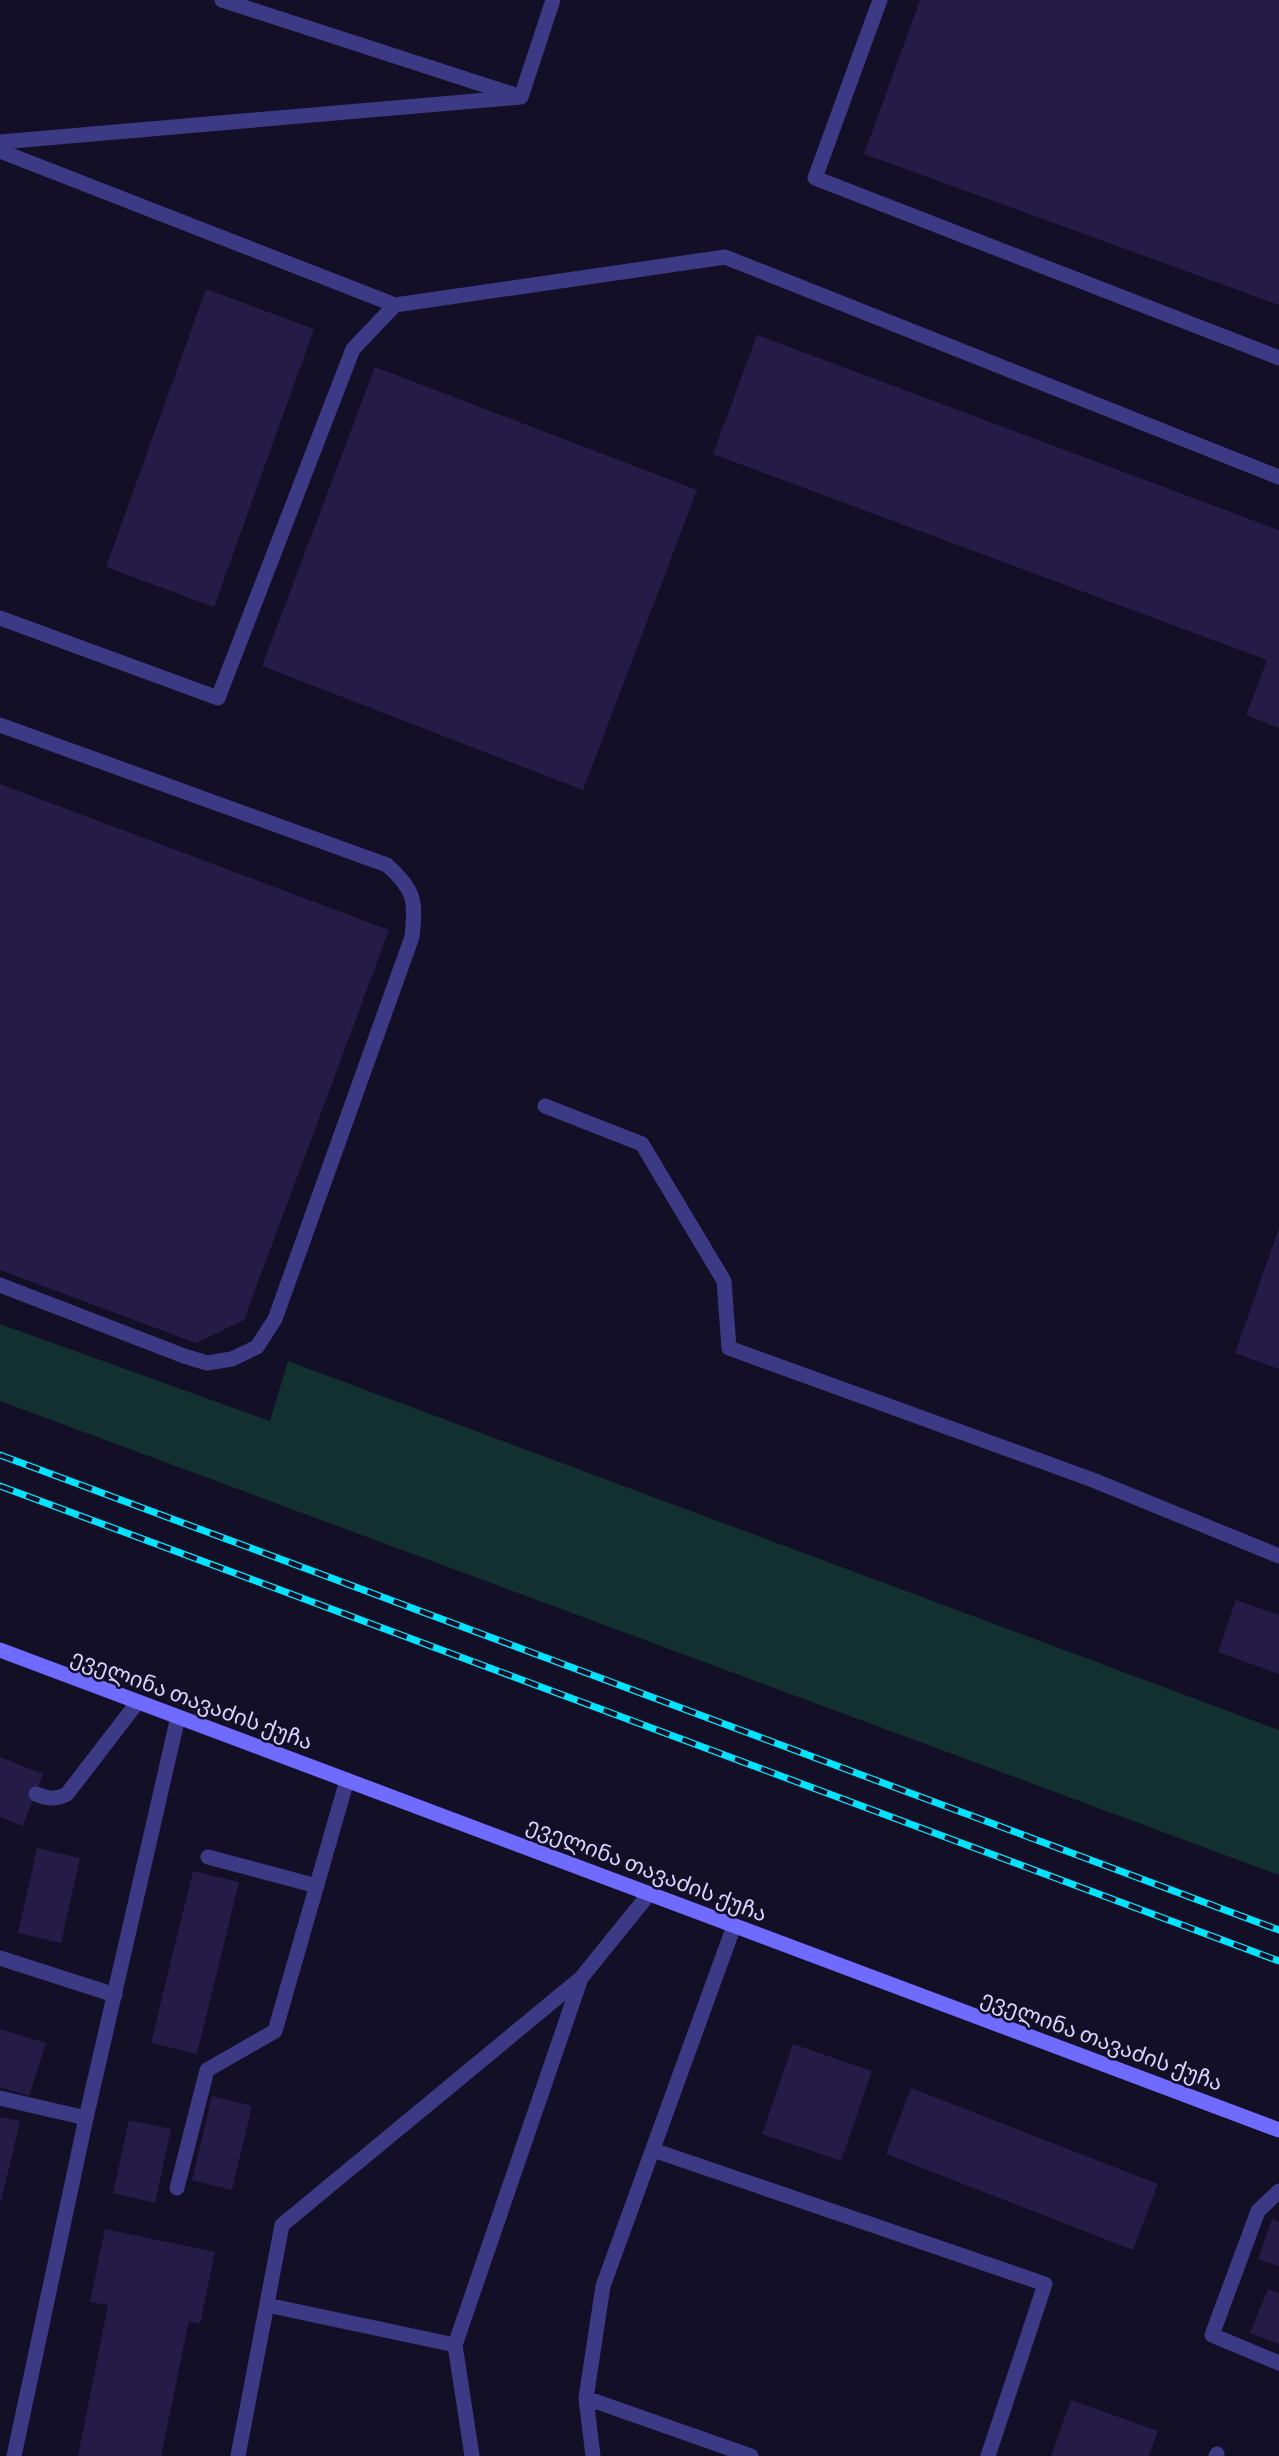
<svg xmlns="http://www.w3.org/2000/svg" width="1279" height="2456" viewBox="0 0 1279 2456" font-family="Commissioner,'Noto Sans Georgian',sans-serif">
	<rect width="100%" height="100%" fill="#130f26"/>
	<path fill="#12302f" d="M 0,1324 L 270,1421 L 288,1361 L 1279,1730 L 1279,1875 L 0,1401 Z"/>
	<path fill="#241b47" d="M 920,0 L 1279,0 L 1279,305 L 864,154 Z
		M 206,289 L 314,329 L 214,607 L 106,567 Z
		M 757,335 L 1279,530 L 1279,728 L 1246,715 L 1267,660 L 713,454 Z
		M 375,367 L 697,490 L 583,790 L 262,666 Z
		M 0,784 L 389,930 L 244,1320 L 196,1343 L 0,1270 Z
		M 1279,1228 L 1279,1369 L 1235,1353 Z
		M 1236,1600 L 1279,1615 L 1279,1674 L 1218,1652 Z
		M 0,1757 L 43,1774 L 23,1826 L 0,1817 Z
		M 37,1848 L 80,1858 L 61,1943 L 18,1933 Z
		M 193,1871 L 239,1882 L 197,2054 L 151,2043 Z
		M 0,2029 L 46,2043 L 29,2096 L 0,2087 Z
		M 793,2044 L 872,2071 L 841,2161 L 762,2134 Z
		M 911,2088 L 1158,2184 L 1133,2250 L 886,2154 Z
		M 212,2096 L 252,2106 L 232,2190 L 192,2180 Z
		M 0,2117 L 20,2121 L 1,2202 L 0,2202 Z
		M 129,2120 L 171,2129 L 155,2203 L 113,2193 Z
		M 1272,2219 L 1279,2222 L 1279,2266 L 1258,2259 Z
		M 105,2229 L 215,2252 L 200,2324 L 189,2321 L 161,2456 L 78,2456 L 108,2305 L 90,2302 Z
		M 1268,2289 L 1279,2293 L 1279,2344 L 1250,2333 Z
		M 1071,2400 L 1158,2431 L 1149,2456 L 1051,2456 Z"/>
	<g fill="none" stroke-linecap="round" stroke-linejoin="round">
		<path stroke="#3d3a85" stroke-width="15" d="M 222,0 L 512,94
			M 880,0 L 815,178 L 1279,358
			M 521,97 L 553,0
			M 0,142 L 521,97
			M 0,151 L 395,305 L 725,257 L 1279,477
			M 0,618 L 218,698 L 353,349 L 395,305
			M 0,725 L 387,865 C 415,890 416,901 412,937 L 275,1319 L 257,1347 L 232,1359 L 207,1363 L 184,1356 L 0,1285
			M 545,1106 L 642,1144 L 724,1281 L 729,1348 L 1093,1480 L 1279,1556
			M 36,1794 C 48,1799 55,1800 67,1794 L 137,1703
			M 208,1857 L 317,1886
			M 0,1958 L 115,1995
			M 0,2098 L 86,2118
			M 653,2150 L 1045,2284 L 988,2456
			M 177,2188 L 207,2070 L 275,2031 L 347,1780
			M 1279,2191 L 1258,2211 L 1212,2335 L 1279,2363
			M 267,2305 L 455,2345
			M 586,2398 L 751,2456
			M 238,2456 L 282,2225 L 581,1978 L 649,1894
			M 472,2456 L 455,2345 L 581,1978
			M 593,2456 L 586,2398 L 603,2286 L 734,1926
			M 1216,2456 L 1217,2454"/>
		<path stroke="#3d3a85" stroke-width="15" d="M 14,2456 L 86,2118 L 178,1717"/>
		<path stroke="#6f6bff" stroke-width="15" d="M 0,1650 L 1279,2130"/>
		<g stroke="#00e5ff" stroke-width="7">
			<path id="rail" d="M 0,1455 L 1279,1930
				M 0,1486 L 1279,1961"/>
		</g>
		<use href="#rail" stroke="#130f26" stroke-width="4.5" stroke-dasharray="14" stroke-linecap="butt"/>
	</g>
	<g text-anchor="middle" stroke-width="5" stroke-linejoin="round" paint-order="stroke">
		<g font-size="22" fill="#d9d4ff" stroke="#130f26">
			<text transform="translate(192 1699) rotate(20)" y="8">ეველინა თავაძის ქუჩა</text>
			<text transform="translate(647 1869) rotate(21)" y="8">ეველინა თავაძის ქუჩა</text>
			<text transform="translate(1102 2040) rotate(20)" y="8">ეველინა თავაძის ქუჩა</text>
		</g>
	</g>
</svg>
